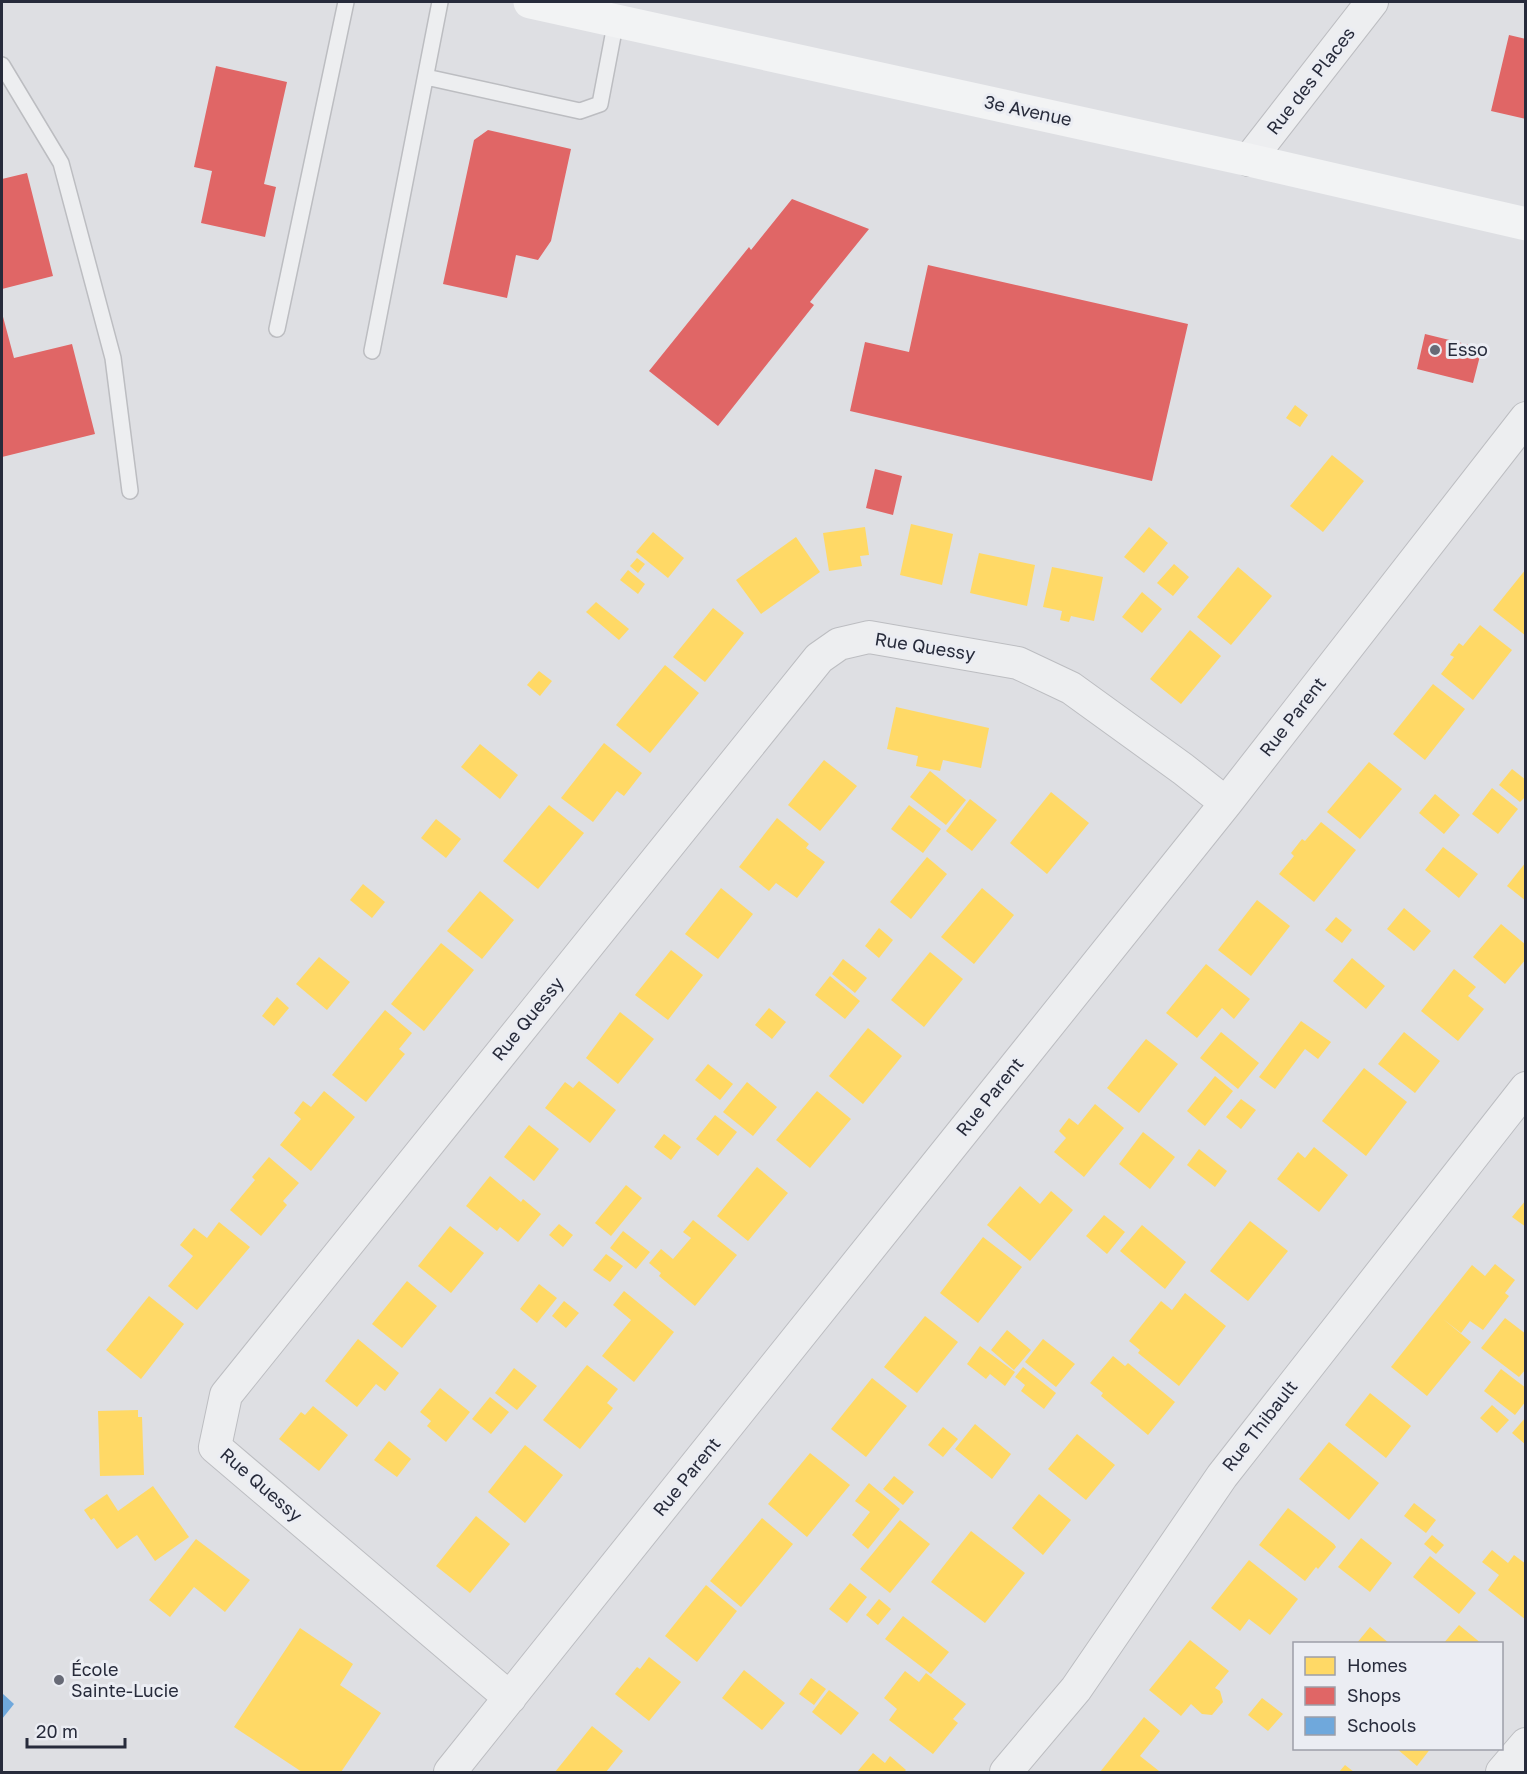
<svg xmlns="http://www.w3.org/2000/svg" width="1527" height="1774" viewBox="0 0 1527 1774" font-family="'Golos Text',sans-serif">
	<rect width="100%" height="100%" fill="#dedfe3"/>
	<path fill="#ffd966" d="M 1295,405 L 1308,415 L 1300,427 L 1286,418 Z
		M 1332,455 L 1364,481 L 1323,532 L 1290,506 Z
		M 911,524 L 953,534 L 942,585 L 900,575 Z
		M 865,527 L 869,555 L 860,556 L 862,566 L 829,571 L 823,533 Z
		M 1149,527 L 1168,543 L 1144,573 L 1124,557 Z
		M 653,532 L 684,558 L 668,578 L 636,552 Z
		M 796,537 L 820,572 L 761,614 L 736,580 Z
		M 979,553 L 1035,565 L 1027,606 L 970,593 Z
		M 637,558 L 645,564 L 638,573 L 630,566 Z
		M 1174,564 L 1189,577 L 1173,596 L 1157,583 Z
		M 1052,567 L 1103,577 L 1094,621 L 1071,616 L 1069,622 L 1060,620 L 1062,611 L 1043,607 Z
		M 1238,567 L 1272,596 L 1231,645 L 1197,617 Z
		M 1526,569 L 1526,636 L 1493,610 Z
		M 628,570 L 645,584 L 638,594 L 620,580 Z
		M 1142,592 L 1162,609 L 1142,633 L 1122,617 Z
		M 596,602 L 629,629 L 619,640 L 586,612 Z
		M 713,608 L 744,633 L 705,682 L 673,657 Z
		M 1480,625 L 1512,650 L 1473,700 L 1441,674 L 1454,657 L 1450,655 L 1459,643 L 1463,646 Z
		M 1190,630 L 1221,656 L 1181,704 L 1150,679 Z
		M 665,665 L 699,693 L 650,753 L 616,725 Z
		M 539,671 L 552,681 L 540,696 L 527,685 Z
		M 1433,684 L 1465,709 L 1425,760 L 1393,734 Z
		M 896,707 L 989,728 L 981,768 L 943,760 L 940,771 L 916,766 L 918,756 L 887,749 Z
		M 604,743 L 642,773 L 624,796 L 617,791 L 593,822 L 561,798 Z
		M 480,744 L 518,775 L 500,799 L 461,767 Z
		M 824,760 L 857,786 L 820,831 L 788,805 Z
		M 1369,762 L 1402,789 L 1360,839 L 1327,812 Z
		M 1512,769 L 1526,780 L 1526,796 L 1520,802 L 1499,785 Z
		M 930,771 L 966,800 L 946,825 L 910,797 Z
		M 1492,788 L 1518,809 L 1498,834 L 1472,814 Z
		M 1051,792 L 1089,823 L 1047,874 L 1010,843 Z
		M 1435,794 L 1460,815 L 1444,834 L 1419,813 Z
		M 970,799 L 997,820 L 972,851 L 946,831 Z
		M 549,805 L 584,833 L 538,889 L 503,861 Z
		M 909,805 L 941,829 L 923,853 L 891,829 Z
		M 777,818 L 809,844 L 806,848 L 825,862 L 797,898 L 776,883 L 769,891 L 739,867 Z
		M 436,819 L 461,839 L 446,858 L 421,838 Z
		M 1321,822 L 1356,850 L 1314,902 L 1279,874 L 1294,856 L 1291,853 L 1302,839 L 1305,841 Z
		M 1443,847 L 1478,874 L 1459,898 L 1425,870 Z
		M 927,857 L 947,874 L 911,919 L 890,902 Z
		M 1526,862 L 1526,901 L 1507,886 Z
		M 363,884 L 385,902 L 372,918 L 350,900 Z
		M 721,888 L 753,914 L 718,959 L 685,934 Z
		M 982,888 L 1014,915 L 974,964 L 941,937 Z
		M 480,891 L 514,920 L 482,959 L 447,931 Z
		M 1257,900 L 1290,926 L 1251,976 L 1218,950 Z
		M 1404,908 L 1431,931 L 1414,951 L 1387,929 Z
		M 1336,917 L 1352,930 L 1342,943 L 1325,930 Z
		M 1501,924 L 1526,945 L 1526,959 L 1505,984 L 1473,957 Z
		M 879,928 L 893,940 L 879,958 L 865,946 Z
		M 441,943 L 474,970 L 424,1031 L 391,1004 Z
		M 671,950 L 703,975 L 668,1020 L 635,995 Z
		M 930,952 L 963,979 L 924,1027 L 891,1000 Z
		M 319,957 L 350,982 L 327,1010 L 296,984 Z
		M 1352,958 L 1385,986 L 1366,1009 L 1333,981 Z
		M 843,959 L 867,978 L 855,993 L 832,974 Z
		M 1206,964 L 1250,999 L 1234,1019 L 1222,1008 L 1197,1038 L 1166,1013 Z
		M 1454,969 L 1476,987 L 1468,996 L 1484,1009 L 1458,1041 L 1421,1011 Z
		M 830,976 L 860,1001 L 845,1019 L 815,995 Z
		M 277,997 L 289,1008 L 274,1026 L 262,1016 Z
		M 769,1008 L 786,1022 L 772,1039 L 755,1025 Z
		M 385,1010 L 412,1033 L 399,1049 L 405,1054 L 366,1102 L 332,1075 Z
		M 620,1012 L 654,1039 L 618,1084 L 586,1058 Z
		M 1301,1021 L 1331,1042 L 1318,1059 L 1305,1049 L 1275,1089 L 1259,1077 Z
		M 868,1028 L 902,1056 L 863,1104 L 829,1076 Z
		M 1221,1032 L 1259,1063 L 1238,1089 L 1200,1058 Z
		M 1404,1032 L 1440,1061 L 1415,1093 L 1378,1064 Z
		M 1146,1039 L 1178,1064 L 1139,1113 L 1107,1088 Z
		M 708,1064 L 733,1084 L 720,1100 L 695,1080 Z
		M 1364,1068 L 1407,1102 L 1366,1156 L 1322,1121 Z
		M 1215,1076 L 1233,1091 L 1205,1126 L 1187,1111 Z
		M 579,1081 L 616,1110 L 590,1143 L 545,1108 L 565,1082 L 573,1088 Z
		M 747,1082 L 777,1107 L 753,1136 L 723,1112 Z
		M 324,1091 L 355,1117 L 311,1171 L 280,1145 L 301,1119 L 294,1113 L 303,1101 L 311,1107 Z
		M 817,1091 L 851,1119 L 810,1168 L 776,1140 Z
		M 1241,1099 L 1256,1110 L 1241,1129 L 1226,1117 Z
		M 1095,1104 L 1124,1128 L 1084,1177 L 1054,1152 L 1066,1138 L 1059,1131 L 1069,1118 L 1078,1125 Z
		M 715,1115 L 737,1132 L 718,1156 L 696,1139 Z
		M 529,1125 L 559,1149 L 534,1181 L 504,1157 Z
		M 1143,1132 L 1175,1157 L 1150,1189 L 1119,1164 Z
		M 664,1134 L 681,1147 L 671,1160 L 654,1147 Z
		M 1314,1147 L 1348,1175 L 1319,1212 L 1277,1179 L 1298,1152 L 1305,1158 Z
		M 1199,1149 L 1227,1171 L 1215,1187 L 1187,1165 Z
		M 269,1157 L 299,1183 L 283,1201 L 287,1205 L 261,1236 L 230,1210 L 255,1180 L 252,1177 Z
		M 757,1167 L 788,1193 L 748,1241 L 717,1216 Z
		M 490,1176 L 521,1202 L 523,1199 L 541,1214 L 518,1242 L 500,1227 L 497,1231 L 466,1206 Z
		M 626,1185 L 642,1198 L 611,1236 L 595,1223 Z
		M 1020,1186 L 1040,1204 L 1051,1191 L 1073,1210 L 1030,1261 L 987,1225 Z
		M 1526,1200 L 1526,1227 L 1512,1217 Z
		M 1104,1215 L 1125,1232 L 1107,1254 L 1086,1236 Z
		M 693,1220 L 737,1255 L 695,1306 L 659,1276 L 661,1273 L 649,1263 L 661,1249 L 673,1259 L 691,1238 L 683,1232 Z
		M 1250,1221 L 1288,1251 L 1248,1301 L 1210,1271 Z
		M 219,1222 L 250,1247 L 197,1310 L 168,1286 L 193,1256 L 180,1245 L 194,1228 L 207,1238 Z
		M 559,1224 L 573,1235 L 563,1247 L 549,1235 Z
		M 1142,1225 L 1186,1262 L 1165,1289 L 1120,1251 Z
		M 450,1226 L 484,1253 L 451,1293 L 418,1266 Z
		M 623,1231 L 650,1252 L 636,1269 L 610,1248 Z
		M 983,1237 L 1022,1267 L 978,1323 L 940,1293 Z
		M 606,1254 L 623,1266 L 610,1282 L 593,1270 Z
		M 1495,1264 L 1515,1280 L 1505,1293 L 1509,1296 L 1483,1330 L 1470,1321 L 1461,1333 L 1443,1319 L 1471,1342 L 1427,1396 L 1391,1367 L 1472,1265 L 1485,1276 Z
		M 407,1281 L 437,1306 L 402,1348 L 372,1324 Z
		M 539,1284 L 557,1298 L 537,1323 L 520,1309 Z
		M 624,1291 L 674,1332 L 634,1382 L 602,1356 L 631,1320 L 613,1305 Z
		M 1185,1293 L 1226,1326 L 1179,1386 L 1138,1353 L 1140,1350 L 1129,1341 L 1161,1301 L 1172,1310 Z
		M 149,1296 L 184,1324 L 141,1379 L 106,1350 Z
		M 564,1301 L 579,1313 L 566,1328 L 552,1316 Z
		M 925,1316 L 958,1342 L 917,1393 L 884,1367 Z
		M 1505,1318 L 1526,1334 L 1526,1369 L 1519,1377 L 1481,1348 Z
		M 1007,1330 L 1031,1350 L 1014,1370 L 991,1350 Z
		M 358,1339 L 399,1373 L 385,1391 L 376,1384 L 357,1407 L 325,1381 Z
		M 1043,1339 L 1075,1364 L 1056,1387 L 1025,1362 Z
		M 980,1346 L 1015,1372 L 1005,1386 L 990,1374 L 986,1379 L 967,1364 Z
		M 1113,1356 L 1125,1366 L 1128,1363 L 1175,1402 L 1148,1435 L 1101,1396 L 1103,1393 L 1090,1383 Z
		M 587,1365 L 618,1389 L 607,1403 L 613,1408 L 580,1449 L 543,1420 Z
		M 1023,1367 L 1056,1393 L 1044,1409 L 1021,1391 L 1025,1385 L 1015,1377 Z
		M 514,1368 L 537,1386 L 517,1410 L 495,1393 Z
		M 1501,1369 L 1526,1388 L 1526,1401 L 1515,1415 L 1484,1391 Z
		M 872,1378 L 907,1406 L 866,1457 L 831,1429 Z
		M 440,1388 L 470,1412 L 446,1442 L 427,1426 L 431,1421 L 420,1412 Z
		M 1370,1393 L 1411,1426 L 1386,1458 L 1345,1425 Z
		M 490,1397 L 509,1412 L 491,1434 L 472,1419 Z
		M 1492,1405 L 1509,1420 L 1497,1433 L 1480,1418 Z
		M 313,1406 L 348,1435 L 319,1471 L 279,1439 L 301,1412 L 305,1415 Z
		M 138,1410 L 138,1417 L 142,1417 L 144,1475 L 100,1476 L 98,1411 Z
		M 1526,1417 L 1526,1445 L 1512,1433 Z
		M 975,1424 L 1011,1454 L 992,1479 L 955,1449 Z
		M 943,1427 L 958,1439 L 943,1457 L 928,1445 Z
		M 1077,1434 L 1115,1465 L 1086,1500 L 1048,1469 Z
		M 389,1441 L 411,1459 L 397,1477 L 374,1460 Z
		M 1329,1442 L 1379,1483 L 1349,1520 L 1299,1479 Z
		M 525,1445 L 563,1475 L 525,1523 L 488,1492 Z
		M 810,1453 L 850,1485 L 807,1537 L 768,1504 Z
		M 894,1476 L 914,1492 L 903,1505 L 883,1489 Z
		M 869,1483 L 900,1509 L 868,1549 L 852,1535 L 870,1512 L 855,1501 Z
		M 153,1486 L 189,1537 L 155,1561 L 137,1535 L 117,1549 L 94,1518 L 91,1520 L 84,1510 L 107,1494 L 118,1511 Z
		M 1039,1494 L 1071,1520 L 1043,1555 L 1012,1528 Z
		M 1414,1503 L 1436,1520 L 1426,1533 L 1404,1516 Z
		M 1288,1508 L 1334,1544 L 1336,1547 L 1318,1569 L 1316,1567 L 1305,1581 L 1259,1545 Z
		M 476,1516 L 510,1544 L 470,1593 L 436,1566 Z
		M 762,1518 L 793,1544 L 741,1607 L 710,1581 Z
		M 900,1520 L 930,1544 L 890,1593 L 860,1569 Z
		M 971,1531 L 1025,1573 L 985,1623 L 931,1582 Z
		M 1432,1535 L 1444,1545 L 1436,1554 L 1424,1544 Z
		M 1361,1538 L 1392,1563 L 1370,1592 L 1338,1567 Z
		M 196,1539 L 250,1580 L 225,1612 L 194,1587 L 170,1617 L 149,1600 Z
		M 1492,1550 L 1508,1563 L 1514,1555 L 1526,1564 L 1526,1620 L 1488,1590 L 1499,1575 L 1482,1562 Z
		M 1430,1556 L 1476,1593 L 1459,1614 L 1413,1577 Z
		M 1249,1560 L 1298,1599 L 1270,1635 L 1249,1619 L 1240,1631 L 1211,1608 Z
		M 850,1583 L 867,1597 L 847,1623 L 829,1609 Z
		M 706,1585 L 737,1611 L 697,1662 L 665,1636 Z
		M 879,1599 L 891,1609 L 878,1625 L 866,1615 Z
		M 903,1616 L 949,1652 L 931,1674 L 885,1639 Z
		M 1459,1625 L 1482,1644 L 1443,1644 Z
		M 1370,1627 L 1390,1644 L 1356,1644 Z
		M 300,1628 L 353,1664 L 340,1685 L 381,1713 L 341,1772 L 302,1772 L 234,1727 Z
		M 1190,1640 L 1229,1671 L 1215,1688 L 1220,1691 L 1223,1702 L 1212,1715 L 1202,1714 L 1191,1704 L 1181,1716 L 1149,1690 Z
		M 649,1657 L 681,1682 L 649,1721 L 615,1694 L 637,1667 L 640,1669 Z
		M 744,1670 L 785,1703 L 762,1730 L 722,1698 Z
		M 905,1671 L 919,1682 L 926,1673 L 966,1704 L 953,1719 L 958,1723 L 933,1754 L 889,1720 L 897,1709 L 884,1698 Z
		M 811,1678 L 826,1689 L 814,1705 L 799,1694 Z
		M 829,1690 L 859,1713 L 841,1735 L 812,1712 Z
		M 1262,1698 L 1283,1714 L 1268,1731 L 1248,1715 Z
		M 1144,1717 L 1160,1731 L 1140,1756 L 1159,1771 L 1157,1772 L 1100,1772 Z
		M 592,1726 L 623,1751 L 606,1772 L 555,1772 Z
		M 1396,1748 L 1431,1748 L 1417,1766 Z
		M 873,1753 L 885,1763 L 890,1756 L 906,1770 L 904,1772 L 857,1772 Z
		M 1345,1765 L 1354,1772 L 1339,1772 Z"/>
	<path fill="#e06666" d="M 1509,35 L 1526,39 L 1526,119 L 1491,111 Z
		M 216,66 L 287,82 L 264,184 L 276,187 L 265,237 L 201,223 L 212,171 L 194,167 Z
		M 488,130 L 571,149 L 551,241 L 538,260 L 516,255 L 507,298 L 443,284 L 474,140 Z
		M 27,173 L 53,276 L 2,289 L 2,179 Z
		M 792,199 L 869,229 L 810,302 L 814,305 L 718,426 L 649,371 L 749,247 L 751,250 Z
		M 928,265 L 1188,324 L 1152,481 L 850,411 L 865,342 L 909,352 Z
		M 2,313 L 14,358 L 72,344 L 95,434 L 2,457 Z
		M 1425,334 L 1482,348 L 1473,383 L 1417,369 Z
		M 875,469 L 902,476 L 893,515 L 866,508 Z"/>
	<path fill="#6fa8dc" d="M 2,1693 L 14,1704 L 2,1719 Z"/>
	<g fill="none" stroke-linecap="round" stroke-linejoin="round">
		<g stroke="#bcbdc1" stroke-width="18">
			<path id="service" d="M 2,65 L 61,163 L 113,358 L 130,491
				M 426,77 L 580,111 L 600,104 L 616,20
				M 277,329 L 346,2
				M 372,351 L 440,2"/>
		</g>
		<g stroke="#bcbdc1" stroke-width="34">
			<path id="minor" d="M 1249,160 L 1372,2
				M 510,1698 L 215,1447 L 226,1395 L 819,658 L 839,644 L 869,637 L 1018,663 L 1071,688 L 1183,769 L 1226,803
				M 450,1772 L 1226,803 L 1526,418
				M 1006,1772 L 1076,1689 L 1222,1476 L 1526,1088
				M 1502,1772 L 1526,1744"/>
		</g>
		<use href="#service" stroke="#edeef0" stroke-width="15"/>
		<use href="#minor" stroke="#edeef0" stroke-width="32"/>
		<path stroke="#f2f3f4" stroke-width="33" d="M 530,2 L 1249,160 L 1526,224"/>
	</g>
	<g fill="#676a76" stroke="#ebedf3" stroke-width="2">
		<circle cx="1435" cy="350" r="6"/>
		<circle cx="59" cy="1680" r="6"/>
	</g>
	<g text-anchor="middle" stroke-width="6" stroke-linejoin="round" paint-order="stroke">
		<g font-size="18" fill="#272b3b" stroke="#ebedf3">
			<text transform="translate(1311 81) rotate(-52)" y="6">Rue des Places</text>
			<text transform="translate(1028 111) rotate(12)" y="6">3e Avenue</text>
			<text transform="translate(925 647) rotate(9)" y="6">Rue Quessy</text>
			<text transform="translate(1293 717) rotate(-52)" y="6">Rue Parent</text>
			<text transform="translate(528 1019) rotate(-51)" y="6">Rue Quessy</text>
			<text transform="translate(990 1097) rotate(-51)" y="6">Rue Parent</text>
			<text transform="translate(1260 1426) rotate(-52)" y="6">Rue Thibault</text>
			<text transform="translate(687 1477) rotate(-51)" y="6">Rue Parent</text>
			<text transform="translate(261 1485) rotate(41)" y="6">Rue Quessy</text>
		</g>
		<g font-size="18" fill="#272b3b" stroke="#ebedf3" text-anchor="start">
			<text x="1447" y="356">Esso</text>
			<text x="71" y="1676">École<tspan x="71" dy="21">Sainte-Lucie</tspan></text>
		</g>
	</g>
	<rect width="1527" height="1774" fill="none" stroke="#272b3b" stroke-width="6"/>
	<rect x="1293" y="1642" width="210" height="108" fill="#ebedf3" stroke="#9d9fa9" stroke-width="1.5"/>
	<rect x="1305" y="1657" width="30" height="18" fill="#ffd966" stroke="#9d9fa9" stroke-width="1.5"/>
	<text x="1347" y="1672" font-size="18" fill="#272b3b">Homes</text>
	<rect x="1305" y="1687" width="30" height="18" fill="#e06666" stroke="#9d9fa9" stroke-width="1.5"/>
	<text x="1347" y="1702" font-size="18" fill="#272b3b">Shops</text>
	<rect x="1305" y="1717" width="30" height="18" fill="#6fa8dc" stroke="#9d9fa9" stroke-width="1.5"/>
	<text x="1347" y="1732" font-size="18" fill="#272b3b">Schools</text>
	<path d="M27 1738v9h98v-9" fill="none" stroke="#272b3b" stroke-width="3"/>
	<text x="36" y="1738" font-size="18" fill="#272b3b" stroke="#ebedf3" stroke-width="4.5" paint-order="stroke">20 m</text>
</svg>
